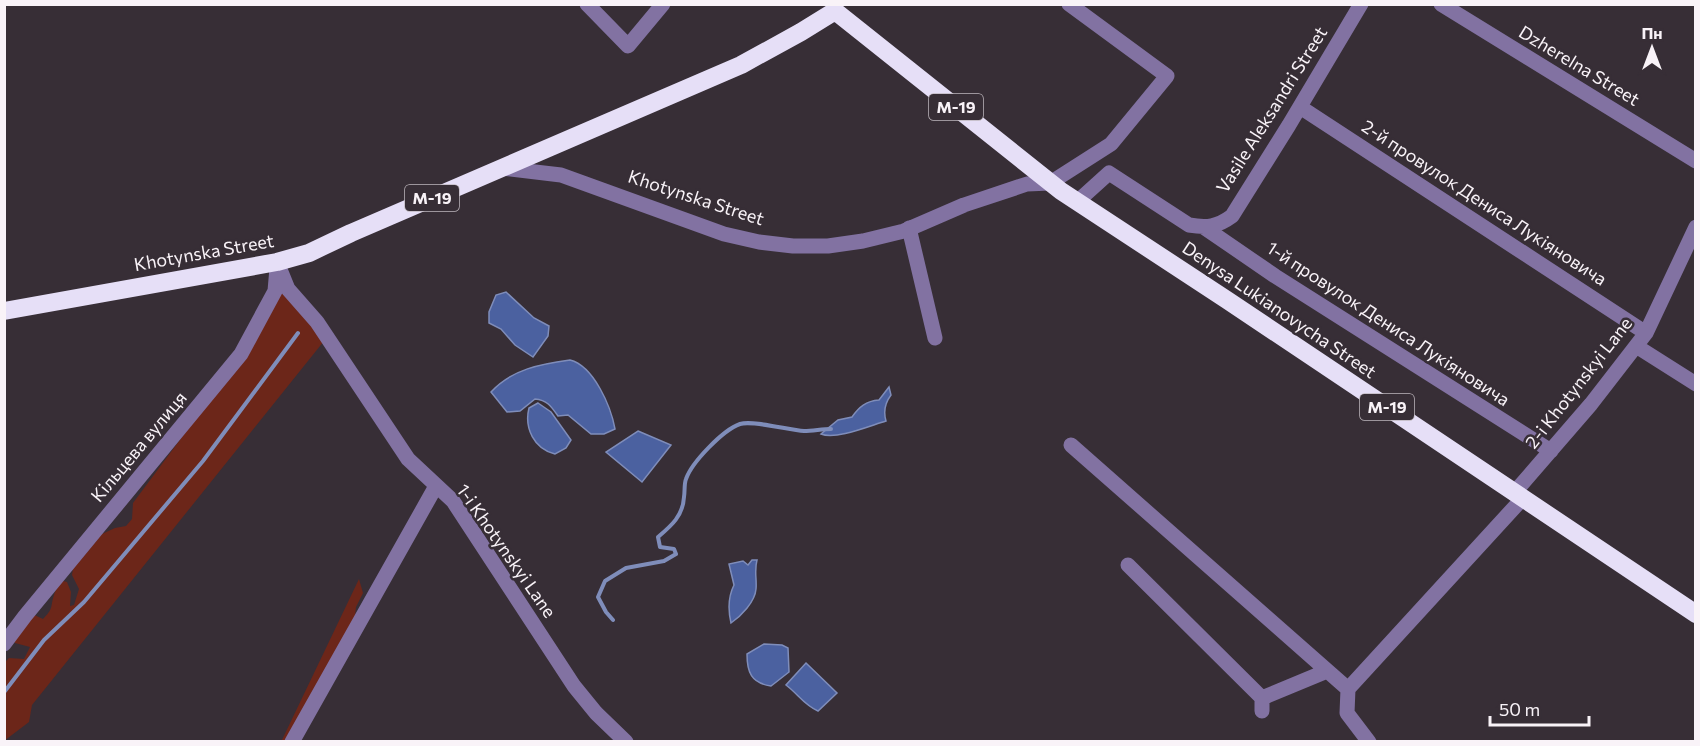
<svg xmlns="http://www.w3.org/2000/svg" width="1700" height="746" viewBox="0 0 1700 746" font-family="Commissioner,sans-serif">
	<rect width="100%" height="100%" fill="#372e36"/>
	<path fill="#6c2619" d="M 285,292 L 324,341 L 32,705 L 29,722 L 4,741 L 4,663 L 9,658 L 24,659 L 30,647 L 15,643 L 12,638 L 30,613 L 43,619 C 54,608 50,607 54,595 C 55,590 60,585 63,581 L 67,582 L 71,592 L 70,606 L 74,605 L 79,589 L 72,575 L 73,569 L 102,534 L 115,528 L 126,526 L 132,519 L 133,503 L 243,355 L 275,298 Z
		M 359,579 L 363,593 L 356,607 L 355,616 L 290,741 L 281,742 Z"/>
	<path fill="#4b61a0" stroke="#7f8dba" stroke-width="1.5" d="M 506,292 L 534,318 L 549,326 L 548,336 L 533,357 L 515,345 L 501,329 L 489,323 L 489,312 L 496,295 Z
		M 570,360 C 594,366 611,407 615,429 L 604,434 L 591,434 L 568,415 L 558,416 C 551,406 547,400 535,399 L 520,411 L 507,412 L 491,392 C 512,369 541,364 570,360 Z
		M 889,387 L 891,395 C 885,403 883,411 886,421 C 869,426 836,440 821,434 L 838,420 L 852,417 C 859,407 866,401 879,400 Z
		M 538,403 L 551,412 L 571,440 L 566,448 L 555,454 C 534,449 524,428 529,408 Z
		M 638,431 L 671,445 L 642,482 L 606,452 Z
		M 752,560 L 757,560 C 754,571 757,579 756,589 C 755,602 741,616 731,623 C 728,610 728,597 734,585 L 729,564 L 743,561 L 748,565 Z
		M 764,644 L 782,645 L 788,648 L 789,672 L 771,686 C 751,683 747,672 747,654 Z
		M 806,663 L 837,693 L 818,711 C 804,705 798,694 786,685 Z"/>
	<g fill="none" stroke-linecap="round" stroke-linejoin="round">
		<path stroke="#7f8dba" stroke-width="4" d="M 613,620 L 606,612 L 598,597 L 605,581 L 626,568 L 664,561 L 676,554 L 674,549 L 660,547 L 658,537 C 671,526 683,516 684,497 C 685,491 684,484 686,479 C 692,462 723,430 740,424 C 753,420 789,430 804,431 C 813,431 822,429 831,429
			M 5,691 L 44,640 L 84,602 L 203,461 L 298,333"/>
		<path stroke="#8272a2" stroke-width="15" d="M 587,4 L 628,46 L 663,4
			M 1441,4 L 1696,161
			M 1300,107 L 1646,333
			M 502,168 L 561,175 L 724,234 L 759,242 L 793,246 L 828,246 L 863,241 L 904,231 L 964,205 L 1027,184 L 1050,183 L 1111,144 L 1167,76 L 1069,4
			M 1078,201 L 1109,173 L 1189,225 C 1207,228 1217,227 1232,216 L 1289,125 L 1361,4
			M 909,228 L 935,338
			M 1205,228 L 1275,276 L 1551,451
			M 277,262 L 288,289 L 317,322 L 408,459 L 453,501 L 574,686 L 596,713 L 626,742
			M 1636,346 L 1696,384
			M 1071,445 L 1348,689
			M 1514,493 L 1591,404 L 1646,333 L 1696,227
			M 1128,565 L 1262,698 L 1262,711
			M 4,644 L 25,616 L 241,354 L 275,291 L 277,268
			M 1262,698 L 1327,671
			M 292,742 L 436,486
			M 1369,742 L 1347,713 L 1348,689 L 1523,498"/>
		<path stroke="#e6dff7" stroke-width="18" d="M 4,311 L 277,262 L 309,253 L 351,233 L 741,65 L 801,32 L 835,11 L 1061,191 L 1227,300 L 1696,614"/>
	</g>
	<g text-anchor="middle" stroke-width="5" stroke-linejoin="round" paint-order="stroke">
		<g fill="#372e36" stroke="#bfb8be" stroke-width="1.5">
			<rect x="929" y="94" width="54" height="26" rx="4.5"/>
			<rect x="405" y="185" width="54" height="26" rx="4.5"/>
			<rect x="1360" y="394" width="54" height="26" rx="4.5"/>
		</g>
		<g font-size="16" font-weight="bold" fill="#f9f3f8">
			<text x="956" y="113">М-19</text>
			<text x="432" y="204">М-19</text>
			<text x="1387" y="413">М-19</text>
		</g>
		<g font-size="18" fill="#f9f3f8" stroke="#372e36">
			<text transform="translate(1579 66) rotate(31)" y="6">Dzherelna Street</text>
			<text transform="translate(1272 110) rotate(-58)" y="6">Vasile Aleksandri Street</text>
			<text transform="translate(696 198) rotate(18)" y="6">Khotynska Street</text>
			<text transform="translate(1484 203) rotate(33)" y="6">2-й провулок Дениса Лукіяновича</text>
			<text transform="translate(204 253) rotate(-10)" y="6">Khotynska Street</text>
			<text transform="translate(1279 310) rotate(34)" y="6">Denysa Lukianovycha Street</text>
			<text transform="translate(1388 324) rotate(33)" y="6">1-й провулок Дениса Лукіяновича</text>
			<text transform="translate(1579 383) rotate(-52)" y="6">2-i Khotynskyi Lane</text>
			<text transform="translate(139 447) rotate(-50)" y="6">Кільцева вулиця</text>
			<text transform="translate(506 551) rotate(55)" y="6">1-i Khotynskyi Lane</text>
		</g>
	</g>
	<rect width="1700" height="746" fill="none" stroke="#f9f3f8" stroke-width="12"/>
	<g transform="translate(1652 48)" stroke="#372e36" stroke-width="4.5" paint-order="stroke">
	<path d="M0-4.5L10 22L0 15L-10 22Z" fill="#f9f3f8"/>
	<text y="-9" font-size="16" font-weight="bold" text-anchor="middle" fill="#f9f3f8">Пн</text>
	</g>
	<path d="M1490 716v9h99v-9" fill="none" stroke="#f9f3f8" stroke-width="3"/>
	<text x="1499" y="716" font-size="18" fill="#f9f3f8" stroke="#372e36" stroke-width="4.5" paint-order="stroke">50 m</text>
</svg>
